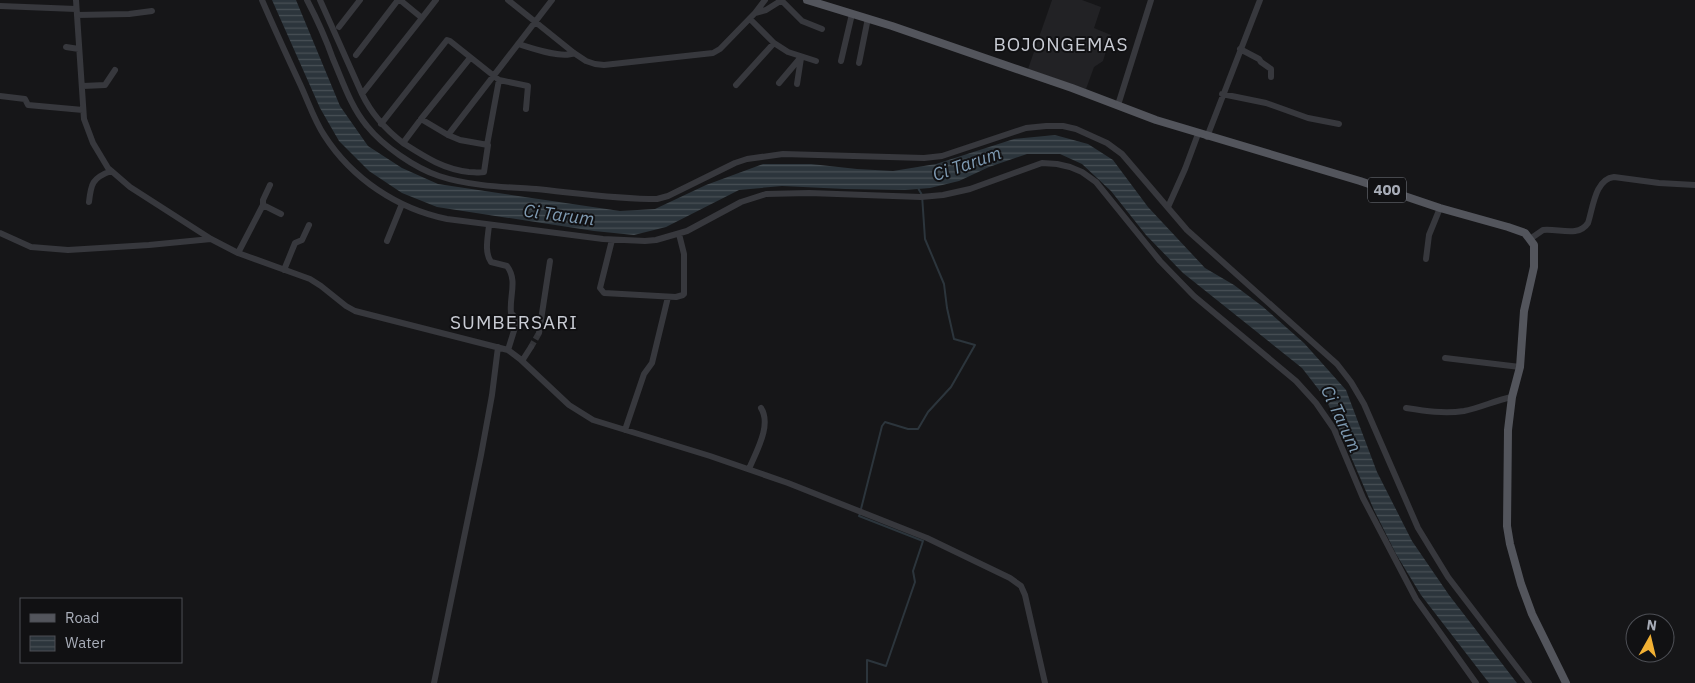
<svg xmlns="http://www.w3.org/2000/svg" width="1695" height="683" viewBox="0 0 1695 683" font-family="'IBM Plex Sans',sans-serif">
	<defs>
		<pattern id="water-rules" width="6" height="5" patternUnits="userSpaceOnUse" patternTransform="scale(1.25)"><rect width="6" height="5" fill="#2c353c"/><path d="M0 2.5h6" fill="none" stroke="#485056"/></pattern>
	</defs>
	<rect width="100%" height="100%" fill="#161618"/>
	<path fill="#222225" d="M 1052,0 L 1082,0 L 1101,7 L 1094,28 L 1111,35 L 1103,61 L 1094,67 L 1086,89 L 1028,69 Z"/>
	<path fill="url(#water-rules)" d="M 272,0 L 296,0 L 340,106 L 368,146 L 402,168 L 438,184 L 620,211 L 655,209 L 706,185 L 763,164 L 811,164 L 857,169 L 893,171 L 936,164 L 1014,139 L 1055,135 L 1088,144 L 1113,160 L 1148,207 L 1205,268 L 1234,285 L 1262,306 L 1304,343 L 1346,390 L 1377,472 L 1412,541 L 1449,595 L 1517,683 L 1489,683 L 1421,595 L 1396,554 L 1374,510 L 1326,399 L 1302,368 L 1183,273 L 1146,235 L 1111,191 L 1082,164 L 1060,154 L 1027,154 L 989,167 L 959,181 L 930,188 L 905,190 L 845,189 L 782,186 L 739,190 L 666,227 L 634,235 L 594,231 L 437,207 L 402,193 L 369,171 L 339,141 L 320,108 Z"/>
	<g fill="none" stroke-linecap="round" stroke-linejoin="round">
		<path stroke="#2c353c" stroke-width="2" d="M 861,509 L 882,426 L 885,422 L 908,429 L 918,429 L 928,412 L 951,387 L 975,345 L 954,339 L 947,308 L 944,284 L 925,239 L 922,195 L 918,188
			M 860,514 L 859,516 L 923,541 L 913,571 L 915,582 L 886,666 L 867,660 L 867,683"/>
		<path stroke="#333438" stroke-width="6" stroke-dasharray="6 3" stroke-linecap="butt" d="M 531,347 L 539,333"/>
		<path stroke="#37383d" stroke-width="6" d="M 76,0 L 84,119 L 93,143 L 108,168 L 130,187 L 211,239 L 238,253 L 310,279 L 321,286 L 346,306 L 355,311 L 508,350 L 520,359 L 569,405 L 593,420 L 710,456 L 788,483 L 927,538 L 1010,578 L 1021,586 L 1025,595 L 1045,683
			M 262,0 C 274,28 287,56 300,84 C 308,101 314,120 324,135 C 352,179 398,209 447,219 L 603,239 L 645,241 L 656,240 L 687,231 L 741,202 L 766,194 L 809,193 L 921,197 L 943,195 L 970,189 L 1042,163 L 1057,164 L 1070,167 L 1082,172 L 1096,182 L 1160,261 L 1194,296 L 1296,381 L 1316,403 L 1334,429 L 1363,498 L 1416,599 L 1476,683
			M 307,0 C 317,19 326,39 333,59 C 343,82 351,107 367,126 C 383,146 415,168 439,176 C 469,186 504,187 536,189 C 576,193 617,199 657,199 L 668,196 L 735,163 L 747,159 L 783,154 L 924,158 L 942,156 L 1026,128 L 1046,126 L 1063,126 L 1076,129 L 1107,143 L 1122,154 L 1187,230 L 1337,364 L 1351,382 L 1364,404 L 1418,528 L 1448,577 L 1529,683
			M 320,0 L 362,94
			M 400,0 L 422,18 L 436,0
			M 508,0 L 574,53 L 586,61 L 595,64 L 604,65 L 713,53 L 720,49 L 755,13
			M 765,0 L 755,13 L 766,10 L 782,0
			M 781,0 L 802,21 L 822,29
			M 0,6 L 76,9
			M 77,15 L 129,14 L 152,11
			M 750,19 L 774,43 L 788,52 L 816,61
			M 339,27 L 360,0
			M 518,44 C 531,48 562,59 574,53
			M 66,47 L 79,49
			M 1240,49 L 1259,59 L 1261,62 L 1271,69 L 1271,77
			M 356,55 L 398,0
			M 841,61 L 852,14
			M 859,63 L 868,18
			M 499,80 L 528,86 L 526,109
			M 779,83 L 801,57
			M 797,84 L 801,58
			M 736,85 L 774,43
			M 83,86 L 105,85 L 115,70
			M 1222,94 L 1266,103 L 1308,118 L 1339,124
			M 0,96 L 25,99 L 28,105 L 83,110
			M 1118,105 L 1151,0
			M 421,119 L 448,135 L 460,140 L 488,145 L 484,172 C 479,173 474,172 469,172 C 443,169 425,157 403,143 Z
			M 421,119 L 470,58
			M 381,124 L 447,40 L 450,41 L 499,80 L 487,145
			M 448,135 L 552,0
			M 1207,137 L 1260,0
			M 403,143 C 385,129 372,115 362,94 L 422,18
			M 89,202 C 91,184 92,178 111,171
			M 263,205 L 281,214
			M 1168,207 L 1185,169 L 1198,134
			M 489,225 C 488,237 484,252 491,262 L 507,266 C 518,281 509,296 511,313 L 516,318 L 517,321 L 508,350
			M 0,233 L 31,247 L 68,250 L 149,245 L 211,239
			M 1530,239 L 1543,230 C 1558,228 1578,238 1588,223 C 1593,208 1595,179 1614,177 L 1659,183 L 1695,185
			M 612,240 L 600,288 L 604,293 L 676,297 L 683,295 L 684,294 L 684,254 L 679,234
			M 387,241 L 402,204
			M 238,253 L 263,205 L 263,200 L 270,185
			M 1426,259 L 1429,235 L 1440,208
			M 284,270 L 295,243 L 302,240 L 309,225
			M 539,333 L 550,261
			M 1445,358 L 1520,367
			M 522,361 L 531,347
			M 1406,408 C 1425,411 1444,414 1464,411 C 1480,408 1496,400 1512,397
			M 625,430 L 644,374 L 652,363 L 668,297
			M 749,469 C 756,452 772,425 761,408
			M 434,683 L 481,455 L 492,395 L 498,347"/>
		<path stroke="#53555c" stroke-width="8" d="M 807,0 L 892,26 L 1072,88 L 1156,120 L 1360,181 L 1440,208 L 1508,227 L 1525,233 L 1534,245 L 1534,267 L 1524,311 L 1520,367 L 1512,397 L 1508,430 L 1507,526 L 1510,544 L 1521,584 L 1532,614 L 1566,683"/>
	</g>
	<g text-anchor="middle" stroke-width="4" stroke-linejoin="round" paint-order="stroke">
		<rect fill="#111113" stroke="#7b7e86" stroke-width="1" x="1368" y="177.5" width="38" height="25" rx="4"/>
		<g font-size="15" font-weight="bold" fill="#a8adb8">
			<text x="1387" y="195">400</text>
		</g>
		<g font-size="18" font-style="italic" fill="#7f9bb3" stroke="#111113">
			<text transform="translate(967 164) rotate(-19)" y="6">Ci Tarum</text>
			<text transform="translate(559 215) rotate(7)" y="6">Ci Tarum</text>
			<text transform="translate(1341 419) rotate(65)" y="6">Ci Tarum</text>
		</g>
		<g font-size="19" letter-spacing="1" fill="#c9ccd4" stroke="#111113">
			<text x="1061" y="51">BOJONGEMAS</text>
			<text x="514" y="329">SUMBERSARI</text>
		</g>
	</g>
	<rect x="20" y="598" width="162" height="65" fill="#111113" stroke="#4d4f55"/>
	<rect x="30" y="614" width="25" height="8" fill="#53555c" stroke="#4d4f55"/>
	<text x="65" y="623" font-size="15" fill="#a8adb8">Road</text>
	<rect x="30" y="636" width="25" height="15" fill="url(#water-rules)" stroke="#4d4f55"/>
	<text x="65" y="648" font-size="15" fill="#a8adb8">Water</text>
	<g transform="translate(1650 638) rotate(8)"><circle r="24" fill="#111113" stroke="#4d4f55"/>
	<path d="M0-4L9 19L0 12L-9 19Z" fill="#f2b134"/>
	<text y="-8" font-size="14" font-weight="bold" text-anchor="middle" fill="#a8adb8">N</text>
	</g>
</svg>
